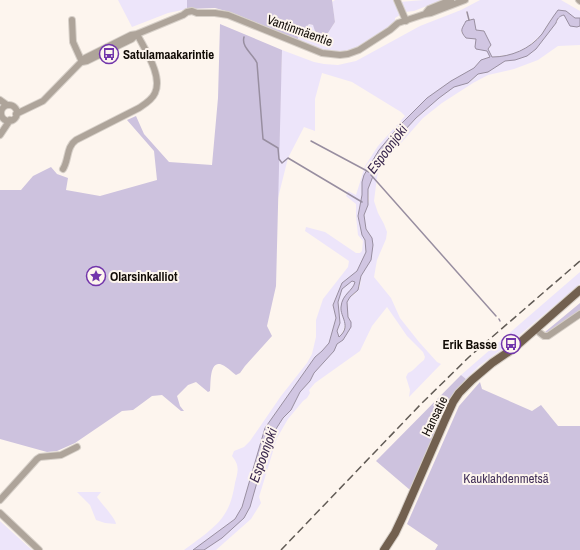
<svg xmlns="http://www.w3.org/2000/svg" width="580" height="550" viewBox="0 0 580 550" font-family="'Archivo Narrow',sans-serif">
	<rect width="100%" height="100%" fill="#fdf5ee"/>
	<path fill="#ede5fa" d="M 118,0 L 187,0 L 187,9 L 168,13 L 132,27 Z
		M 335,0 L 394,0 L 400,15 L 395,18 L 395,22 C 373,38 352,57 323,51 C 315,49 306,44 298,40 L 298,37 L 309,24 L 313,25 L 326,36 L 335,22 L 332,2 Z
		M 424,0 L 442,0 L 414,11 L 405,12 L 399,2 Z
		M 480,0 L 561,0 L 580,11 L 580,18 L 575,18 L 566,11 L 551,19 L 541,35 L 527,47 L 513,54 L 492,57 L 488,49 L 491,46 L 483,30 L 476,30 L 474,19 L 470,19 L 467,11 L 466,12 L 468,19 L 461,32 L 466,38 L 477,39 L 487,51 L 490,57 L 485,58 L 479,62 L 474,68 L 451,81 L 427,98 L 399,126 L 379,150 L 364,175 L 362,182 L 362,195 L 358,216 L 362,235 L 365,240 L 366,252 L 357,271 L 342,283 L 333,305 L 336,318 L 329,343 L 322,351 L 315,357 L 265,428 L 242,507 L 235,519 L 193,550 L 184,550 C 196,541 217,527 224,515 C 231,505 233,494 235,483 C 238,471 240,466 232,456 L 234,451 L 244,447 L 250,441 L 281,396 L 307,363 L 312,354 L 316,337 L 316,320 L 323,299 L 348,267 L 349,261 L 305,231 L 306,227 L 325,232 L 356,253 L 360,253 L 362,251 L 363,241 L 358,235 L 356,216 L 356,204 L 346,196 L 348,191 L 356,195 L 365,166 L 378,146 L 405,116 L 401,112 L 352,82 L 322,73 L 315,99 L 315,131 L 304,127 L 288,158 L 277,202 L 282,50 L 314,62 L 324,64 L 338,65 L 356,61 L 420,26 L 461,10 Z
		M 561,15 L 564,15 L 577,27 L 580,26 L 580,45 L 558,46 L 538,60 L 514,69 L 488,75 L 473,83 L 442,103 L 423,118 L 408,135 L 385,161 L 379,170 L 377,177 L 374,201 L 378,213 L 384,224 L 387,232 L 386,239 L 377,260 L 374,277 L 391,298 L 400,318 L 419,342 L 437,362 L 441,364 L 409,397 L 410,390 L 406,377 L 408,373 C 414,371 418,364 424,360 L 425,357 L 423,352 L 407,336 L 387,307 L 372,326 L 360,351 L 315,383 L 309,390 L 310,393 L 307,398 L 303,401 L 288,419 L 277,438 L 259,497 L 261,503 L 251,519 L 216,550 L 204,550 L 248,511 L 267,446 L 275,429 L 283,418 L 291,410 L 300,392 L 310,381 L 314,373 L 334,351 L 337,344 L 343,340 L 351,327 L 351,322 L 348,317 L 347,302 L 350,297 L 355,294 L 360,286 L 361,276 L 371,260 L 371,236 L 366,229 L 364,215 L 367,208 L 369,199 L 368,189 L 375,170 L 386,153 L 410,124 L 439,98 L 454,87 L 472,80 L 478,74 L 488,72 L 505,61 L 515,60 L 527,56 L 536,49 L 556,23 L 558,19 Z
		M 580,272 L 580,284 L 509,344 L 479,366 L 466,379 L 461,375 Z
		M 352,281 L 355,282 C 352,293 342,293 342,310 C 342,313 344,316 345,319 C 346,325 343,333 339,337 L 337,331 L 339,327 L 338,301 L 342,289 Z
		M 77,492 L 101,492 L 97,497 C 101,503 116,519 116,524 L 105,523 L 96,520 L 90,505 Z
		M 0,521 L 32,550 L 0,550 Z"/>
	<path fill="#cdc2de" d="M 187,0 L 332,0 L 335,22 L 326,36 L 317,37 L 313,25 L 309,24 L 298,37 L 298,40 L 233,13 L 215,8 L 187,9 Z
		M 220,24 L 282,50 L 276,286 L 267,326 L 272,336 L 245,366 L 240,373 L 236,375 C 232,372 225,365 220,364 C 209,362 211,385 210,391 L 208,392 L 196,382 L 188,385 L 177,396 L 180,406 L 184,411 L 181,411 L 162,395 L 152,396 L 133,410 L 122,411 L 75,443 L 57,451 L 47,452 L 0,439 L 0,190 L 21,190 L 33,176 L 51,167 L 57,174 L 68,178 L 66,190 L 100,196 L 157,180 L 154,151 L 127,120 L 136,116 L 144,134 L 169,162 L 212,165 L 218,98 Z
		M 580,303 L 580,311 L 548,333 L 545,332 Z
		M 461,375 L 466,379 L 448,401 L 410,490 L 376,461 Z
		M 480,382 L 482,389 L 532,411 L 541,405 L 558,426 L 580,426 L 580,550 L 435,550 L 438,545 L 407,524 L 459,406 Z"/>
	<path fill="#d1c6e2" stroke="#988ea0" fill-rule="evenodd" d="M 558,10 L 566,11 L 575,18 L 580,18 L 580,26 L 577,27 L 570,26 L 564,15 C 559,16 557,19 556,23 L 536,49 L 527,56 L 515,60 L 505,61 L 488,72 L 478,74 L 468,83 L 454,87 L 439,98 L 416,118 L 392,144 L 375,171 L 368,189 L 368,205 L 364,215 L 366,229 L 372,238 L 373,245 L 371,260 L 361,276 L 358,290 L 350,297 L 347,302 L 348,317 L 351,322 L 351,327 L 343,340 L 337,344 L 334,351 L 314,373 L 310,381 L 300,392 L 291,410 L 283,418 L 269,440 L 250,507 L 244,518 L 222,538 L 204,550 L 193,550 L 235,519 L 242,507 L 265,428 L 315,357 L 322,351 L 329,343 L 336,318 L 333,305 L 342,283 L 357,271 L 366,252 L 365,240 L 362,235 L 358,216 L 362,195 L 362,182 L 364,175 L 379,150 L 399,126 L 427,98 L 451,81 L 474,68 L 481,60 L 490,57 L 487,51 L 476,49 L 475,47 L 476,39 L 466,38 C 459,30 462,29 466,21 L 474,19 L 476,30 L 484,31 L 491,45 L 488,49 L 492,57 C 511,57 530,49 542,34 C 547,26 552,18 558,10 ZM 352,281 L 355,282 C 353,291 342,294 341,307 C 340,317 352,326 339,337 L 337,331 L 340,323 L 338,302 L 342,289 Z"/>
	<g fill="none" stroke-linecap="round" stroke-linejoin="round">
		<path stroke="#988ea0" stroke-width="1.5" d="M 467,12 L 469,20
			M 244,37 C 241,47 253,54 257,63 L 263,139 L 278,148 L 279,159 L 282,163 L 288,158 L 362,202
			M 311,141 L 369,172
			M 371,175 L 496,316
			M 499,319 L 500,321"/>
		<g stroke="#d7d0c9" stroke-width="8">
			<path id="minor" d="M 397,0 L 406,21
				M 579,0 L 580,1
				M 425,14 L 429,9 L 451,0
				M 72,20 L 73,42 L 82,62
				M 82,62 L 87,61 L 132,39 L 137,34
				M 0,100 L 7,105
				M1 113a8 8 0 1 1 16 0a8 8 0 1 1-16 0Z
				M 16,114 L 43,101 L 85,58 L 131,35 L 137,34 L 183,15 L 187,12 L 192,11 L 197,13 L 215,13 L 228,15 L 322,53 L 340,55 L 348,54 L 359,50 L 390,30 L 398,23 L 425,14 L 431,13 L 465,0
				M 0,135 L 10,120
				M 63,169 C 69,160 66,147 76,140 L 139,108 C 145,104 152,100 155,93 C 163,76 145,50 137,34
				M 535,329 L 544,336 L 548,336 L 580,314
				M 0,500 L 37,459 L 40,457 L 61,455 L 77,447
				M 0,513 L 39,550"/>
		</g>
		<g stroke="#d7d0c9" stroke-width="10">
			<path id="major" d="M 384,550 L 395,533 L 403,516 L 444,422 L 453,402 L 459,393 L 472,380 L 492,363 L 514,348 L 580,290"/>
		</g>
		<use href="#minor" stroke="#aea49a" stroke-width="6"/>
		<use href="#major" stroke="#72604f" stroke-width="8"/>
		<path stroke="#615b55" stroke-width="1.5" stroke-dasharray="8 4" stroke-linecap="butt" d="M 281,550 L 420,405 L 469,357 L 580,261"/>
	</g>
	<defs>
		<g id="bus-ring" transform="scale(1)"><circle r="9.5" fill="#fdf5ee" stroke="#7235ab" stroke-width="1.5"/><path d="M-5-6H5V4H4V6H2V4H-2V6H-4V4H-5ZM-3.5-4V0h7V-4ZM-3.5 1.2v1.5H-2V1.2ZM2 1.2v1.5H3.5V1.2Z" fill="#7235ab"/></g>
		<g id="sight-ring" transform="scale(1)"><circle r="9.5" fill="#fdf5ee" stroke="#7235ab" stroke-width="1.5"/><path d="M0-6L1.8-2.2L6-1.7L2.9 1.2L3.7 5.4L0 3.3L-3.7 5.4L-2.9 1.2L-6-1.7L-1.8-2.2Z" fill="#7235ab"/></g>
	</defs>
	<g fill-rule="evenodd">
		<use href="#bus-ring" x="109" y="54"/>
		<use href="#sight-ring" x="96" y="276"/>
		<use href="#bus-ring" x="511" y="344"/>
	</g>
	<g text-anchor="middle" stroke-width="4" stroke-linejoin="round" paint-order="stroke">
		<g font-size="13" fill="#120c07" stroke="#fdf5ee">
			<text transform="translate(300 30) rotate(20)" y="5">Vantinmäentie</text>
			<text transform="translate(434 416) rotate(-64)" y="5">Hansatie</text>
		</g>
		<g font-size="13" font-weight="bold" fill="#120c07" stroke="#fdf5ee" text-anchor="start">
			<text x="123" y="59">Satulamaakarintie</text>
			<text x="110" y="281">Olarsinkalliot</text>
			<text x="497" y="349" text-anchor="end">Erik Basse</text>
		</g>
		<g font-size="13" fill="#433159" stroke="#fdf5ee">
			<text x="506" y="483">Kauklahdenmetsä</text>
		</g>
		<g font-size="14" font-style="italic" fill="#3a284e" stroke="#fdf5ee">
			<text transform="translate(387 149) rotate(-53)" y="5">Espoonjoki</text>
			<text transform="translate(263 455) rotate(-70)" y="5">Espoonjoki</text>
		</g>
	</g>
</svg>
